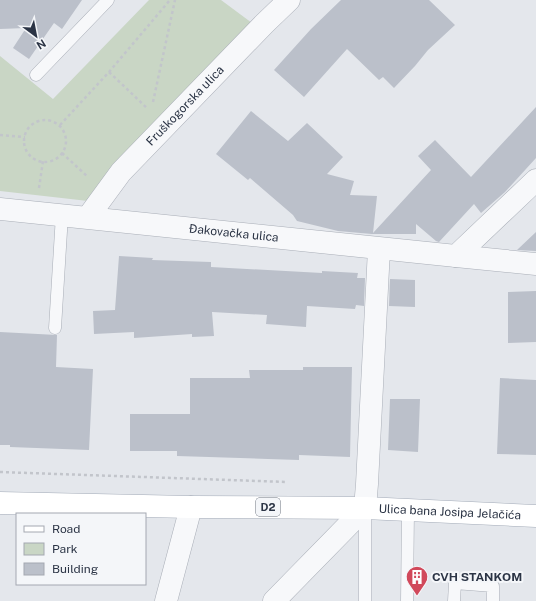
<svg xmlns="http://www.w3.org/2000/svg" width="536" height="601" viewBox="0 0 536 601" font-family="'Public Sans',sans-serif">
	<rect width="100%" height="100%" fill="#e4e7ec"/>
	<path fill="#c9d6c5" d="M 149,0 L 221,0 L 252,23 L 88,201 L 0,191 L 0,56 L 53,99 Z"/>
	<path fill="#bbc0ca" d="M 0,0 L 82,0 L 62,29 L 54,23 L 29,59 L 13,48 L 26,28 L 0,29 Z
		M 341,0 L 429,0 L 455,25 L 428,50 L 415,66 L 394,88 L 383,77 L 379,80 L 347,49 L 304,97 L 274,70 L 311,29 Z
		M 536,107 L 536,158 L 505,192 L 481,213 L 474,204 L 439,242 L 436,241 L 416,224 L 416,234 L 372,234 L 338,231 L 297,221 L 293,215 L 250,178 L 248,180 L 216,154 L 251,111 L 288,141 L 307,123 L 343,157 L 327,174 L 354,181 L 350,195 L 377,196 L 373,233 L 431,170 L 418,156 L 435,140 L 471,177 Z
		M 536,232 L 536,251 L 517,250 Z
		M 119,256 L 153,258 L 152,260 L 211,262 L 211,267 L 322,273 L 322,271 L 358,273 L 357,278 L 365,278 L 364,306 L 356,305 L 355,309 L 307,306 L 306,327 L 266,324 L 267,315 L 212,312 L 214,336 L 192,337 L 192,334 L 134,338 L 134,332 L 94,334 L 93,311 L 115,310 Z
		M 390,279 L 415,280 L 415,307 L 389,306 Z
		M 536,291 L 536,342 L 508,343 L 508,292 Z
		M 0,332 L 57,335 L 56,367 L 93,369 L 89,450 L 10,447 L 10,445 L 0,445 Z
		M 303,367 L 352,367 L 350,457 L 299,455 L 299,460 L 268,459 L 177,456 L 177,451 L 130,451 L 130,414 L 190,414 L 190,378 L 250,378 L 249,370 L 303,370 Z
		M 500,378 L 536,380 L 536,455 L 497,454 Z
		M 390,399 L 420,399 L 418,452 L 388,450 Z"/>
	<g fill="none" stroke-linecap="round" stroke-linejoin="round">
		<g stroke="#a9aeb7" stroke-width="13">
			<path id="lane" d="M 36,75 L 108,0
				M 55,328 L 62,215
				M 365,601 L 365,509
				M 407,601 L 408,510
				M 454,601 L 455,583 L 493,586 L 493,601"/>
		</g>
		<g stroke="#a9aeb7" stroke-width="23">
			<g id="street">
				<path id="s1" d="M 0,209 L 456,256 L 536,180"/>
				<path id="s2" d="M 88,217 L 121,172 L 264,24 L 289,0"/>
				<path d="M 456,256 L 536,264"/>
				<path d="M 166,601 L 191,507"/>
				<path d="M 274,601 L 365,508 L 367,484 L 379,249"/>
			</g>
		</g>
		<g stroke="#a3abb8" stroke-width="23">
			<g id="primary">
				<path id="s3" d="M 0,503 L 191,507 L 365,508 L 536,516"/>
			</g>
		</g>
		<path stroke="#c2c5cb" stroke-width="2.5" stroke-dasharray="3 3" stroke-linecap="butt" d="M 109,72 L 148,109
			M 153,102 L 175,0
			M24 141a21 21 0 1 1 42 0a21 21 0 1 1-42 0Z
			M 60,125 L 109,72 L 170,0
			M 0,135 L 25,137
			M 62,153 L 88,177
			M 39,188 L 43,161
			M 0,472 L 287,482"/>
		<use href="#lane" stroke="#f7f8fa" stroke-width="12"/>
		<use href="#street" stroke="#f7f8fa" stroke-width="22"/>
		<use href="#primary" stroke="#fff" stroke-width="22"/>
	</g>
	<defs>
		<g id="building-pin" transform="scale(1.15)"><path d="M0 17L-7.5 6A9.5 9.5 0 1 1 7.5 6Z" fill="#d1495b" stroke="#f4f6f9"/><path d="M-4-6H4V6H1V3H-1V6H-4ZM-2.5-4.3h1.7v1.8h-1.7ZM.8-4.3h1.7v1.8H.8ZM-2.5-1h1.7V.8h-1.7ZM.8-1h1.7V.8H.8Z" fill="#fff"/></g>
	</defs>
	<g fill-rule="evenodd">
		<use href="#building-pin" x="417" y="577"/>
	</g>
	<g text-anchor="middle" stroke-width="4" stroke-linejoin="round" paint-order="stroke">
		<rect fill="#f4f6f9" stroke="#676e7b" stroke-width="1" x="256" y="498" width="24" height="18" rx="3"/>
		<g font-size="11" font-weight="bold" fill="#2b3445">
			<text x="268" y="511">D2</text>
		</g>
		<g font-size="12" fill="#2b3445" stroke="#f4f6f9">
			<text dy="4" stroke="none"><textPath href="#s2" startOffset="148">Fruškogorska ulica</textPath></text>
			<text dy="4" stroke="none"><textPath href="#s1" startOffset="235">Đakovačka ulica</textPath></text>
			<text dy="4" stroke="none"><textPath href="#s3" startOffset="450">Ulica bana Josipa Jelačića</textPath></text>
		</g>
		<g font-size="12" font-weight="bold" fill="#2b3445" stroke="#f4f6f9" text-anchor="start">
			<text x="432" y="581">CVH STANKOM</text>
		</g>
	</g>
	<rect x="16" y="513" width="130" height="72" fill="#f4f6f9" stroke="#a4a8b1"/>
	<rect x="24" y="526" width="20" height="6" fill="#ffffff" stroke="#a4a8b1"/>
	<text x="52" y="533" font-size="12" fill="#2b3445">Road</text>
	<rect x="24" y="543" width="20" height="12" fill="#c9d6c5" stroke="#a4a8b1"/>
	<text x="52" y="553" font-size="12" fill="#2b3445">Park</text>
	<rect x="24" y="563" width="20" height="12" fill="#bbc0ca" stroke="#a4a8b1"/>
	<text x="52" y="573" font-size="12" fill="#2b3445">Building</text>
	<g transform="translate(36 36) rotate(148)" stroke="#f4f6f9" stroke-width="3" paint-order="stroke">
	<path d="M0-3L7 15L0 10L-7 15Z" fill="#2b3445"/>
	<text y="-6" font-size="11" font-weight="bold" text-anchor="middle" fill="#2b3445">N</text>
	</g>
</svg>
